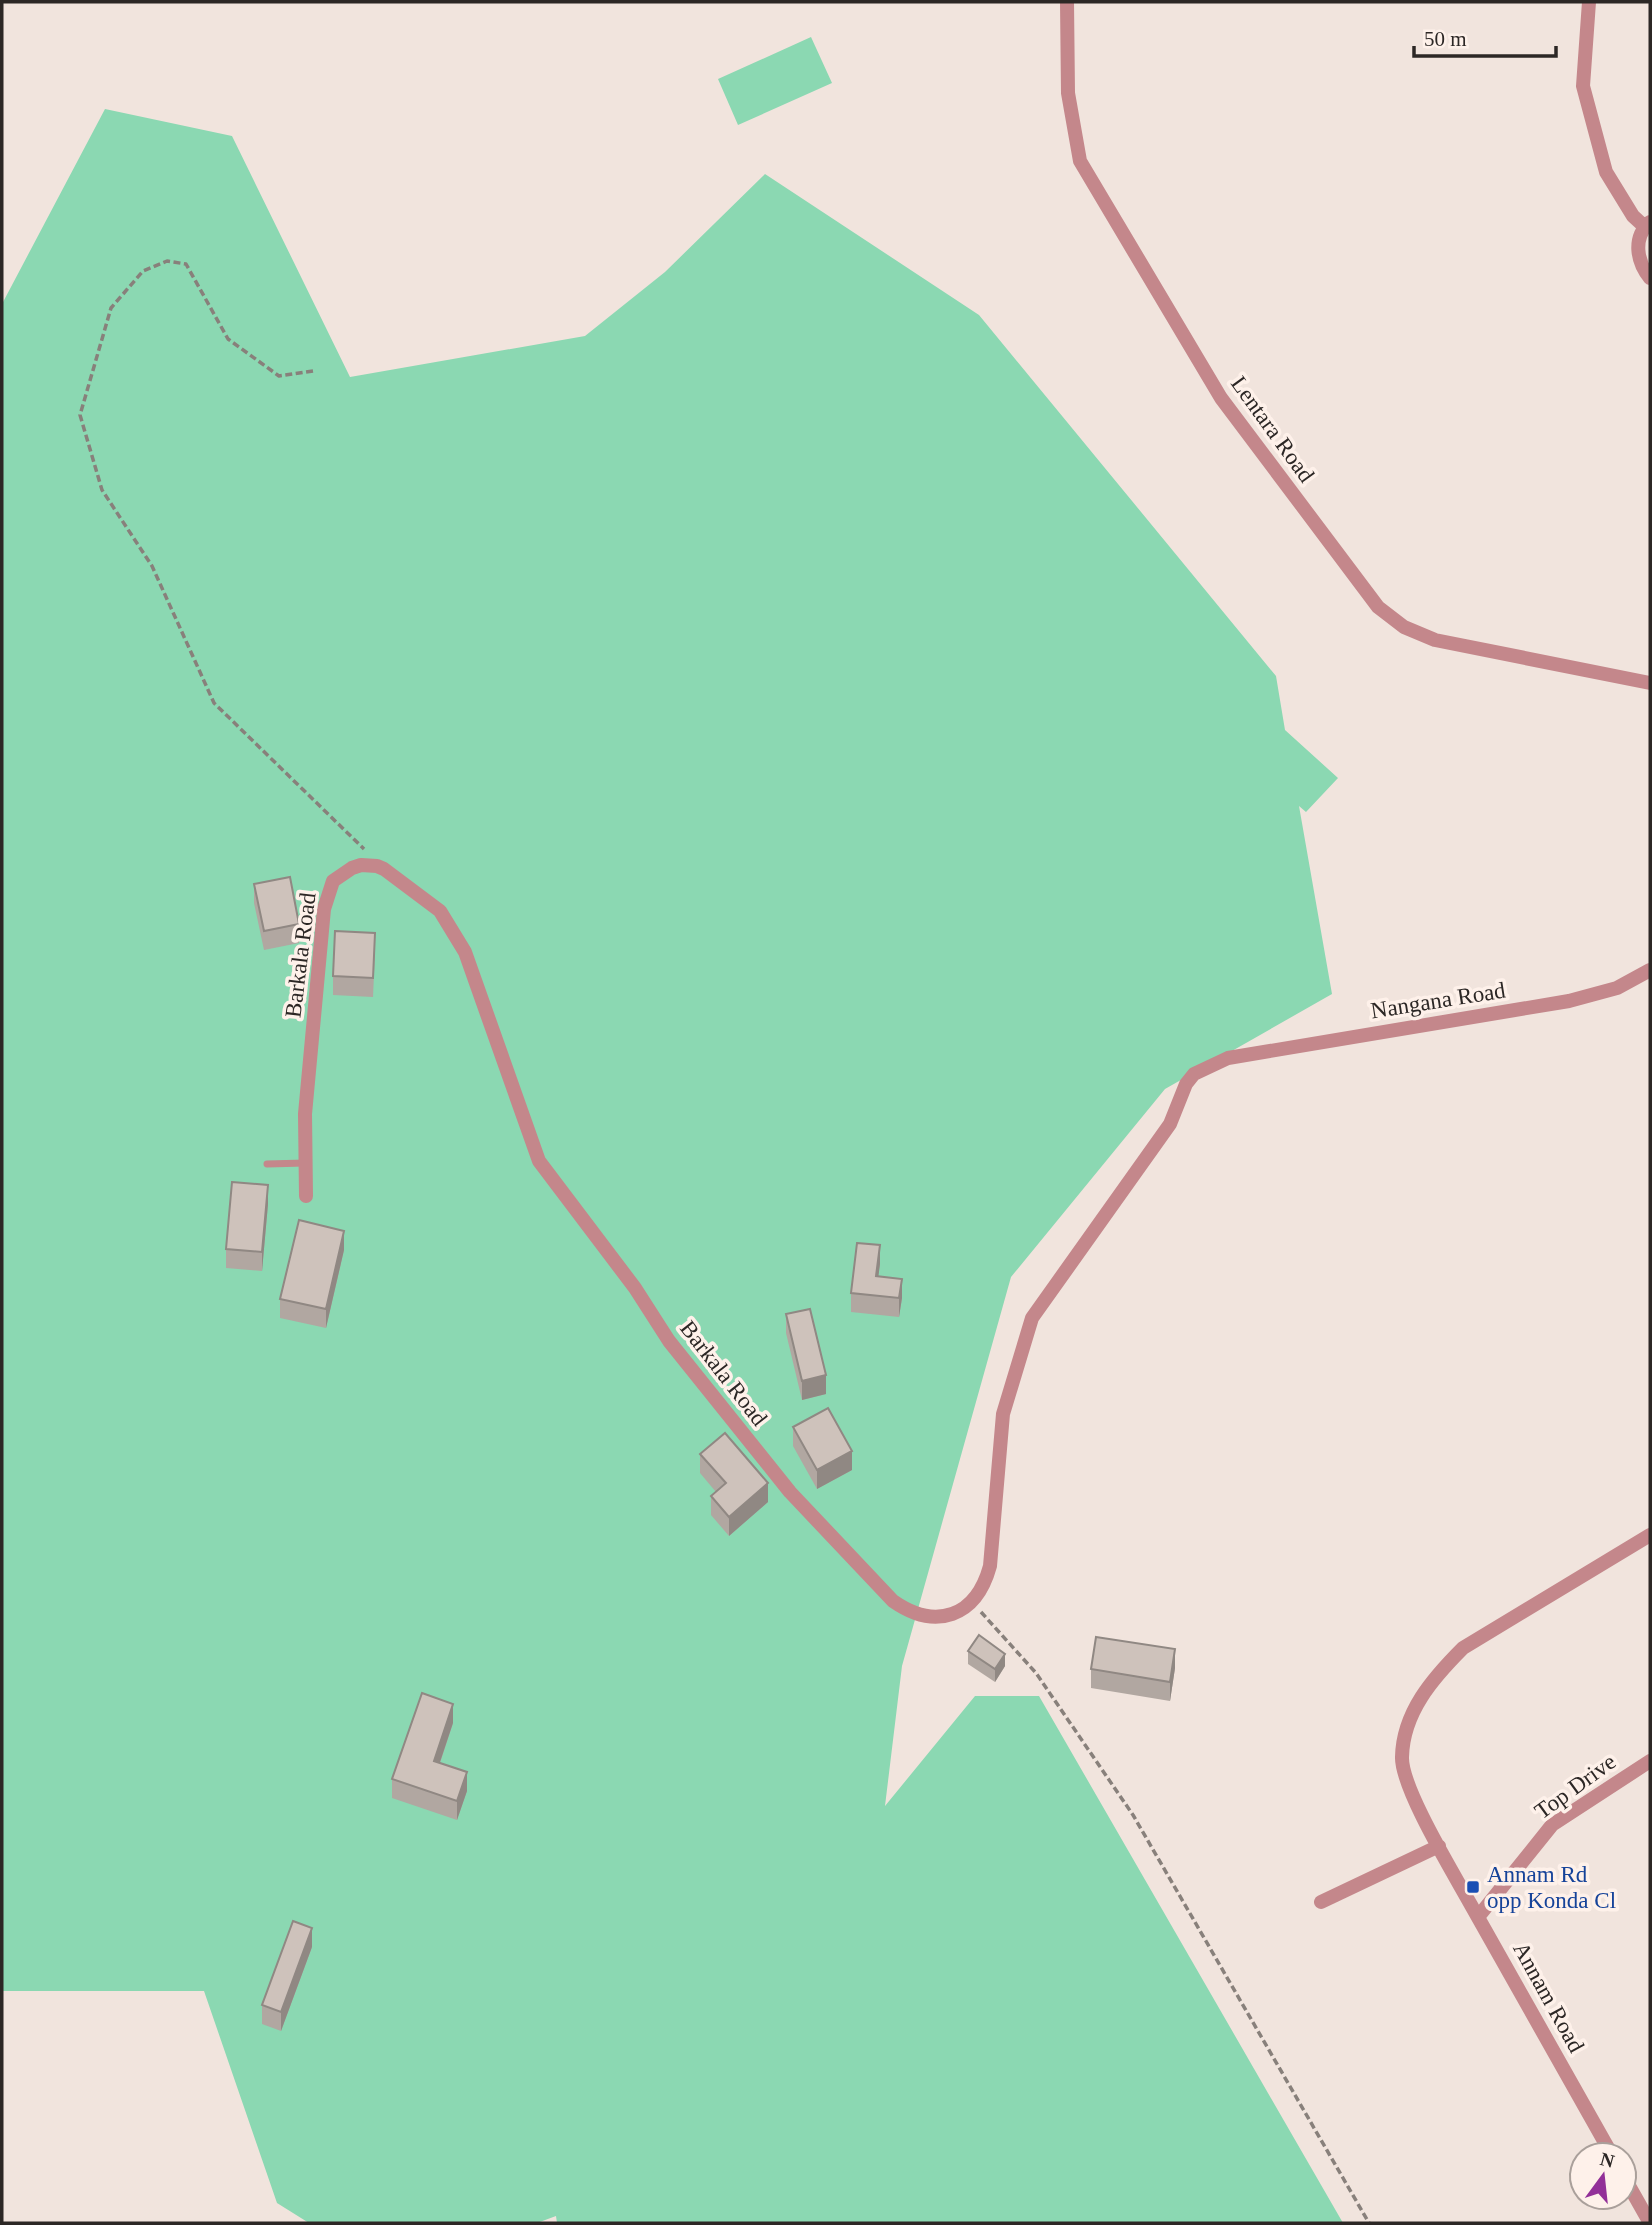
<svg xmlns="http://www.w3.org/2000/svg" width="1652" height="2225" viewBox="0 0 1652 2225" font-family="'Times New Roman',serif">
	<rect width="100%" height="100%" fill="#f1e4dd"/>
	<path fill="#8bd8b2" d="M 811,37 L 832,83 L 738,125 L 718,79 Z
		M 105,109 L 232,136 L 350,377 L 585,336 L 665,272 L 765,174 L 979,315 L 1276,676 L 1285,730 L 1338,778 L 1306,812 L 1299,806 L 1332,994 L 1165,1089 L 1011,1277 L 902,1666 L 885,1806 L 975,1696 L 1039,1696 L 1343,2223 L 557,2223 L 556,2216 L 537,2223 L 309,2223 L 277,2203 L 204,1991 L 2,1991 L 2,304 Z"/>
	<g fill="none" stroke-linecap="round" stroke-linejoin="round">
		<path stroke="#88807b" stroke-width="3.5" stroke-dasharray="7 3.5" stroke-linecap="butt" d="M 313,371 L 279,376 L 228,339 L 186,264 L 167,261 L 143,271 L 111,308 L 80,415 L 102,490 L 152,566 L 214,703 L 364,849
			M 981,1612 L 1036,1673 L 1133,1815 L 1369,2223"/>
		<path stroke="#c4878b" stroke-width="7" d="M 267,1164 L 305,1163"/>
		<path stroke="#c4878b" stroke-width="14" d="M 1067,2 L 1068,93 L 1080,161 L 1221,398 L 1378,607 L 1404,627 L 1435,640 L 1650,683
			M 1589,2 L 1583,86 L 1606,172 L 1633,216 L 1645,227
			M 1650,222 C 1632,238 1637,262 1650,278
			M 306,1196 L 305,1114 L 324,909 L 333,881 L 352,868 L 361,865 L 377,866 L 384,869 L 440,911 L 465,952 L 539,1161 L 635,1288 L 669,1341 L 790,1492 L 893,1601 C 936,1631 976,1617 990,1566 L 1003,1414 L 1032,1318 L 1170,1124 L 1186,1084 L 1194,1074 L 1228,1058 L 1569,1001 L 1617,988 L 1650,970
			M 1321,1902 L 1439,1846
			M 1478,1917 L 1552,1825 L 1650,1761
			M 1612,2155 C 1565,2072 1518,1988 1471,1905 C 1454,1874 1401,1788 1402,1757 C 1403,1712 1433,1678 1463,1648 L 1650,1535
			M 1624,2177 L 1650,2223"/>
	</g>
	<path fill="#b1a7a1" d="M 254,884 L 299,924 L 299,943 L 264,950 L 254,903 Z
		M 375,952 L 373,997 L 333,995 L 333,976 Z
		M 268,1204 L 262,1271 L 226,1268 L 226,1249 Z
		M 344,1250 L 326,1328 L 280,1318 L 280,1299 Z
		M 880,1264 L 878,1276 L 902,1298 L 899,1317 L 851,1312 L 851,1293 Z
		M 786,1314 L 826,1394 L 802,1400 L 786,1333 Z
		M 793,1427 L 852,1470 L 817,1489 L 793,1446 Z
		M 700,1454 L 768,1502 L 729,1536 L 711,1515 L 711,1496 L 716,1492 L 700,1473 Z
		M 968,1651 L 1005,1666 L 995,1682 L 968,1664 Z
		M 1175,1668 L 1170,1701 L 1091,1688 L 1091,1669 Z
		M 453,1723 L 440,1763 L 467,1791 L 457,1820 L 392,1798 L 392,1779 Z
		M 312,1947 L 281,2031 L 262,2024 L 262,2005 Z"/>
	<path fill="#908883" d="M 268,1185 L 268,1204 L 262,1271 L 262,1252 Z
		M 344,1231 L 344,1250 L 326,1328 L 326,1309 Z
		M 880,1245 L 880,1264 L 876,1295 L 876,1276 Z
		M 902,1279 L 902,1298 L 899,1317 L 899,1298 Z
		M 826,1375 L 826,1394 L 802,1400 L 802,1381 Z
		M 852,1451 L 852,1470 L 817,1489 L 817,1470 Z
		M 768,1483 L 768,1502 L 729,1536 L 729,1517 Z
		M 1175,1649 L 1175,1668 L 1170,1701 L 1170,1682 Z
		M 1005,1654 L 1005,1666 L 995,1682 L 995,1669 Z
		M 453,1704 L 453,1723 L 434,1780 L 434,1761 Z
		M 467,1772 L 467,1791 L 457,1820 L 457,1801 Z
		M 312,1928 L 312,1947 L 281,2031 L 281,2012 Z"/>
	<path fill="#cec2bb" stroke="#908883" stroke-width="2" d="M 290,877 L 299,924 L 264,931 L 254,884 Z
		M 335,931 L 375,933 L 373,978 L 333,976 Z
		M 232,1182 L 268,1185 L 262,1252 L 226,1249 Z
		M 299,1220 L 344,1231 L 326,1309 L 280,1299 Z
		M 857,1243 L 880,1245 L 876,1276 L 902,1279 L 899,1298 L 851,1293 Z
		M 810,1309 L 826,1375 L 802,1381 L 786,1314 Z
		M 828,1408 L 852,1451 L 817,1470 L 793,1427 Z
		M 725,1433 L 768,1483 L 729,1517 L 711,1496 L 726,1483 L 700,1454 Z
		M 979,1635 L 1005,1654 L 995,1669 L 968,1651 Z
		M 1096,1637 L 1175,1649 L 1170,1682 L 1091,1669 Z
		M 422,1693 L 453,1704 L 434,1761 L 467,1772 L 457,1801 L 392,1779 Z
		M 293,1921 L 312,1928 L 281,2012 L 262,2005 Z"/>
	<rect fill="#1a4fb4" stroke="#fef1ea" stroke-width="2.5" x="1466" y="1880" width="14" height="14" rx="3.5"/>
	<g text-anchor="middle" stroke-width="7" stroke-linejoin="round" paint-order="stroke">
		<g font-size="23" fill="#2c2725" stroke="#fef1ea">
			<text transform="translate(1273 429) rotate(54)" y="8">Lentara Road</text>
			<text transform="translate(300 955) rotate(-83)" y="8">Barkala Road</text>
			<text transform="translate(1438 1000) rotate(-9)" y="8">Nangana Road</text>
			<text transform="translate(724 1373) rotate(52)" y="8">Barkala Road</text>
			<text transform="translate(1575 1786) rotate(-36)" y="8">Top Drive</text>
			<text transform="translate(1549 1997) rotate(61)" y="8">Annam Road</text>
		</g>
		<g font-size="23" fill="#164399" stroke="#fef1ea" text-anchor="start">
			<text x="1487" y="1882">Annam Rd<tspan x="1487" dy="26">opp Konda Cl</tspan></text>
		</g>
	</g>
	<rect width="1652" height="2225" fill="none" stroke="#2c2725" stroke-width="7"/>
	<g transform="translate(1603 2176) rotate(15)"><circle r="33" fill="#fef1ea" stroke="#aaa09b" stroke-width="2"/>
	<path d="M0-5L12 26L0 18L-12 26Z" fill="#923098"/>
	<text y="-10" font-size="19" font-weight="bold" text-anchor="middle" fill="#2c2725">N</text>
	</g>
	<path d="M1414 46v10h142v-10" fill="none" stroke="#2c2725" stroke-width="3.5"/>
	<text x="1424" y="46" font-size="21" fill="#2c2725" stroke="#fef1ea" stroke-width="5" paint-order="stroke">50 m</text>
</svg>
